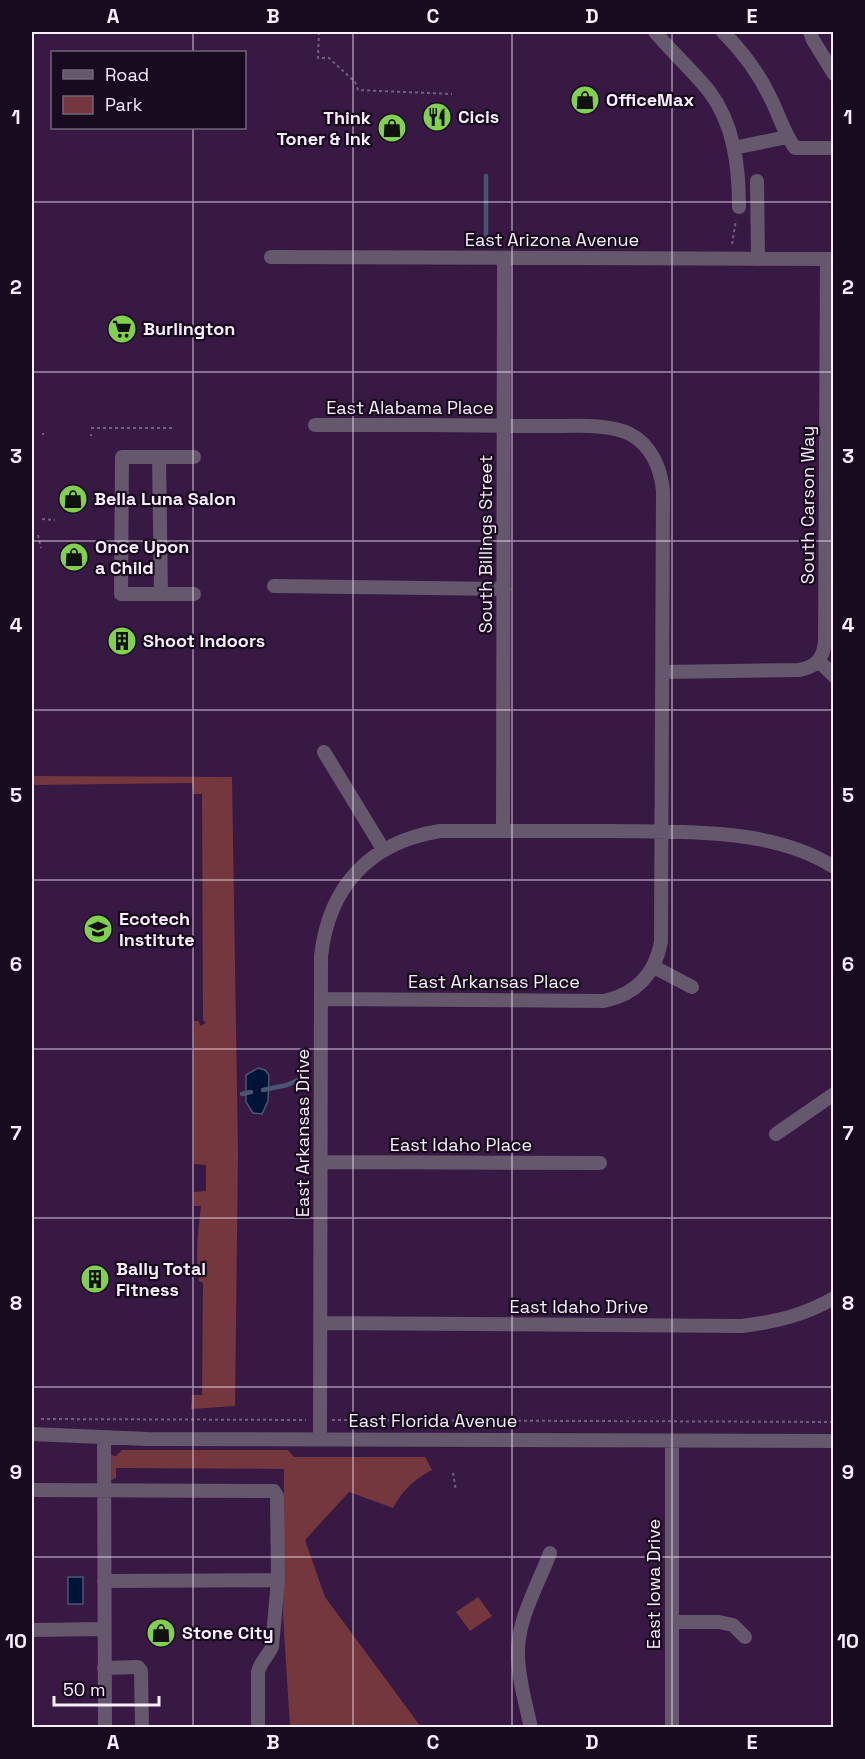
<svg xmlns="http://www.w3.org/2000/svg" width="865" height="1759" viewBox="0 0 865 1759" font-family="'Space Grotesk',sans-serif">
	<rect width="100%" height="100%" fill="#381944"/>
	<path fill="#74373d" d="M 32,776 L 232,777 L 238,1153 L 235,1406 L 191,1409 L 192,1395 L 202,1395 L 203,1283 L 199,1281 C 195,1255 198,1232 201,1206 L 194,1206 L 194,1192 L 206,1191 L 206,1165 L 194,1164 L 194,1021 L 199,1021 L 200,1026 L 206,1023 L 203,1020 L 202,794 L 193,794 L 192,783 L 32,785 Z
		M 122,1450 L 288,1450 L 294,1457 L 425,1457 L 432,1470 C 414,1479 403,1490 393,1508 L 349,1492 L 305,1540 L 325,1597 L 421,1727 L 290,1727 L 283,1616 L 284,1469 L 116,1468 L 116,1478 L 111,1480 L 110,1455 L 116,1456 Z
		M 478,1597 L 492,1616 L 470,1631 L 456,1612 Z"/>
	<path fill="#001437" stroke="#4b5573" stroke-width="1.5" d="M 258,1068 L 265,1070 L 269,1075 L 268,1101 L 262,1114 L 253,1113 L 246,1102 L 246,1075 Z
		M 68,1577 L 83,1577 L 83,1604 L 68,1604 Z"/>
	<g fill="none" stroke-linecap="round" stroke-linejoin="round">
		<path stroke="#4b5573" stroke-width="4.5" d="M 486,176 L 486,243
			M 263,1090 L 287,1085 L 300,1079
			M 242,1094 L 251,1092"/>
		<path stroke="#755d7f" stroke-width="2" stroke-dasharray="3 3" stroke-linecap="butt" d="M 319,32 L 318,58 L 329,58 L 355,82 L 358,90 L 452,94
			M 732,244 L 736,220
			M 91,428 L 173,428
			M 91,434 L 91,436
			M 43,435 L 43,433
			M 42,519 L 55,520
			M 38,535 L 41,548
			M 41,1419 L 306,1420
			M 332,1420 L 834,1422
			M 453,1473 L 456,1491"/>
		<path stroke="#65576c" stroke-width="14" d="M 655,32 C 672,52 692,70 709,91 C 734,124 739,166 739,207
			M 723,32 C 742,51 758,72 770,97 C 779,114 783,132 795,148 L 834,148
			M 810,32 L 813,40 L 834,74
			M 734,148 L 787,137
			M 757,181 L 758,259
			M 271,257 L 834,259
			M 315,425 C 390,425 464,425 539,426 C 566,427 606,422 630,434 C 651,445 661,468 663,491 L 661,942 C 655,974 637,994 604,1001 L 321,999
			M 159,457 L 161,594
			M 274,586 L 504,589
			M 194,594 L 121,594 L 122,457 L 194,457
			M 819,661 L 834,676
			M 662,672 L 799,670 C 816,667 823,659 825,642 L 827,259
			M 324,752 L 383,849
			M 503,831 L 504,258
			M 654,967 L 692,987
			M 776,1134 L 834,1094
			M 321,1162 L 600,1163
			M 320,1323 L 742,1326 C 775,1322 805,1315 834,1298
			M 32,1434 L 148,1439 L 834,1441
			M 104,1438 L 105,1728
			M 320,1439 L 321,956 C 329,886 370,842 440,831 C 497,831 553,831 610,831 C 681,832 771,827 834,867
			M 32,1490 L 274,1491 L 277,1496 L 278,1580 L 104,1581
			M 672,1622 L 719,1622 L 733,1625 L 745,1637
			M 32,1630 L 104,1629
			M 104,1668 L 138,1667 L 141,1671 L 142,1728
			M 258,1728 L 258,1672 C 260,1662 268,1656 272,1647 L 278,1580
			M 531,1728 C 526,1704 518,1679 518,1654 C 517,1620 538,1585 550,1553
			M 672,1728 L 672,1441"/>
	</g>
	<path fill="none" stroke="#f9eeff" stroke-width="1.5" stroke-opacity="0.55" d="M 193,32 L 193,52M 353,32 L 353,1728M 512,32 L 512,1728M 672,32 L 672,1728M 193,128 L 193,1728M 32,202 L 834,202M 32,372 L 834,372M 32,541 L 834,541M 32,710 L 834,710M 32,880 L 834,880M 32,1049 L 834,1049M 32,1218 L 834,1218M 32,1387 L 834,1387M 32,1557 L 834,1557"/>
	<defs>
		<g id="shop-disc" transform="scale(1.5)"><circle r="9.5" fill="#82d04f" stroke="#180b1e"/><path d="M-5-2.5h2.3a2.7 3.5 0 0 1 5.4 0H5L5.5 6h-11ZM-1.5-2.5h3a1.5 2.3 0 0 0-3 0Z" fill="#111"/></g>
		<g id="restaurant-disc" transform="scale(1.5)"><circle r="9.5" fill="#82d04f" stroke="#180b1e"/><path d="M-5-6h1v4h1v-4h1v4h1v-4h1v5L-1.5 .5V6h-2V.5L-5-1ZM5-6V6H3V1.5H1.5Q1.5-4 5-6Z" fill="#111"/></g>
		<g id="supermarket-disc" transform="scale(1.5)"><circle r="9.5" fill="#82d04f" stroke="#180b1e"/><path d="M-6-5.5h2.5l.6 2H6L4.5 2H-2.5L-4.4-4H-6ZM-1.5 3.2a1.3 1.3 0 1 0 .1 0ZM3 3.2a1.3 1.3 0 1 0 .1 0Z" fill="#111"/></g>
		<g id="building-disc" transform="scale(1.5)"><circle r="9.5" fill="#82d04f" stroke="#180b1e"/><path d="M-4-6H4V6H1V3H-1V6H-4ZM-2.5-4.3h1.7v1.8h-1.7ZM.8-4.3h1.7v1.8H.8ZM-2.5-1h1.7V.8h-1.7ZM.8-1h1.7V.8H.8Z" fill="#111"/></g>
		<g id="university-disc" transform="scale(1.5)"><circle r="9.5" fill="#82d04f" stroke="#180b1e"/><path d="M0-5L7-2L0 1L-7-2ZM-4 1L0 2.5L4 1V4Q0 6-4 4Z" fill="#111"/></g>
	</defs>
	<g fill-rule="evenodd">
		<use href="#shop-disc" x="585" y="100"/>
		<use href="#restaurant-disc" x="437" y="117"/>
		<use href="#shop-disc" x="392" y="128"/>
		<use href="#supermarket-disc" x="122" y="329"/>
		<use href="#shop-disc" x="73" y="499"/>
		<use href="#shop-disc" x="74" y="557"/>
		<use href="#building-disc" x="122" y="641"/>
		<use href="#university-disc" x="98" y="929"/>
		<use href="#building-disc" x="95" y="1279"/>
		<use href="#shop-disc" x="161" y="1633"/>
	</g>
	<g text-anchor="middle" stroke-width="4.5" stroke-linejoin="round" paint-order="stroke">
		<g font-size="18" font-weight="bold" fill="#f9eeff" stroke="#180b1e" text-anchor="start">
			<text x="606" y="106">OfficeMax</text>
			<text x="458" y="123">Cicis</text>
			<text x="371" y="124" text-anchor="end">Think<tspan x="371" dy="21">Toner &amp; Ink</tspan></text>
			<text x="143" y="335">Burlington</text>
			<text x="94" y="505">Bella Luna Salon</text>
			<text x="95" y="553">Once Upon<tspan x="95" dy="21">a Child</tspan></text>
			<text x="143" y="647">Shoot Indoors</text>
			<text x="119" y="925">Ecotech<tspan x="119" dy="21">Institute</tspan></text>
			<text x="116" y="1275">Bally Total<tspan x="116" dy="21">Fitness</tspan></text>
			<text x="182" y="1639">Stone City</text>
		</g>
		<g font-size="18" fill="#f9eeff" stroke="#180b1e">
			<text x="552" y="246">East Arizona Avenue</text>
			<text x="410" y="414">East Alabama Place</text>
			<text transform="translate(808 505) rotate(-90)" y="6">South Carson Way</text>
			<text transform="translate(486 544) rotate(-90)" y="6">South Billings Street</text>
			<text x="494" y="988">East Arkansas Place</text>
			<text transform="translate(303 1133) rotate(-90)" y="6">East Arkansas Drive</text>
			<text x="461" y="1151">East Idaho Place</text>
			<text x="579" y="1313">East Idaho Drive</text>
			<text x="433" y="1427">East Florida Avenue</text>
			<text transform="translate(654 1584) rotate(-90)" y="6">East Iowa Drive</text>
		</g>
	</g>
	<rect width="865" height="1759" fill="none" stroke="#180b1e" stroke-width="66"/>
	<rect x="51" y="51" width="195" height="78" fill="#180b1e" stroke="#726678" stroke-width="1.5"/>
	<rect x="63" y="70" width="30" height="9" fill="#65576c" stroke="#726678" stroke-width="1.5"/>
	<text x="105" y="81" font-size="18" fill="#f9eeff">Road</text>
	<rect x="63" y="96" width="30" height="18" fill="#74373d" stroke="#726678" stroke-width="1.5"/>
	<text x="105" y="111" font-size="18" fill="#f9eeff">Park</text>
	<path d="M54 1696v9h105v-9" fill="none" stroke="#f9eeff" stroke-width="3"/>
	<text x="63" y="1696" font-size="18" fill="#f9eeff" stroke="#180b1e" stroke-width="4.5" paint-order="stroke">50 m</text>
	<rect x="33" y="33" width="799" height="1693" fill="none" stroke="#f9eeff" stroke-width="2"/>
	<g font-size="20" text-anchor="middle" font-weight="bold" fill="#f9eeff">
		<text x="113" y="23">A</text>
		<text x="273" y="23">B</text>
		<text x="433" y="23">C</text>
		<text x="592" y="23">D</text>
		<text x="752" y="23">E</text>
		<text x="16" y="124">1</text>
		<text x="848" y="124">1</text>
		<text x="16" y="294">2</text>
		<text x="848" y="294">2</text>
		<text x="16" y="463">3</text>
		<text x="848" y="463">3</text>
		<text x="16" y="632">4</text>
		<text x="848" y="632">4</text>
		<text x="16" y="802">5</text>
		<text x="848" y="802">5</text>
		<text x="16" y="971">6</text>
		<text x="848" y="971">6</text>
		<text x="16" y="1140">7</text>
		<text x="848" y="1140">7</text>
		<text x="16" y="1310">8</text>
		<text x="848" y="1310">8</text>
		<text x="16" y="1479">9</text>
		<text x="848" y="1479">9</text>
		<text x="16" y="1648">10</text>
		<text x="848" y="1648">10</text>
		<text x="113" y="1749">A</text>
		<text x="273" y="1749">B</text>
		<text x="433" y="1749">C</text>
		<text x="592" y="1749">D</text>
		<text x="752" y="1749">E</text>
	</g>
</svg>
